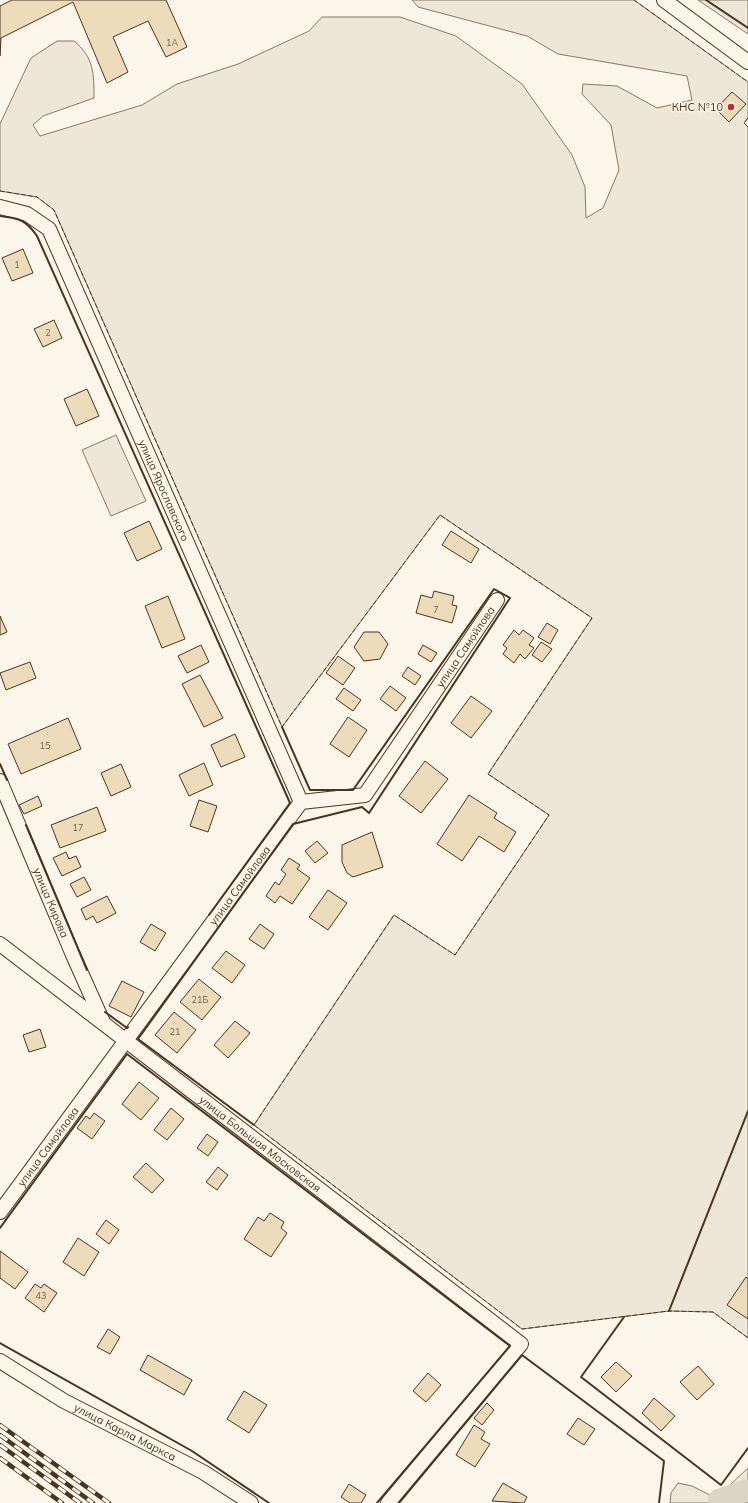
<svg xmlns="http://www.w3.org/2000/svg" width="748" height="1503" viewBox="0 0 748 1503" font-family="Mulish,sans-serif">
	<rect width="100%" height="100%" fill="#fbf6e9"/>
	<path fill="#ede6d9" stroke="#887966" d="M 412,0 L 634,0 L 748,82 L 748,118 L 744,123 L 748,127 L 748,1338 L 713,1312 L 669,1311 L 522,1329 L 254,1125 L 394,915 L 455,955 L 549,815 L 488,774 L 592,618 L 440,515 L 282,727 L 54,210 L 37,197 L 0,191 L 0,124 L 31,58 L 57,41 L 74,41 C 94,57 94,74 94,98 L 43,116 L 33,125 L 40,136 L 142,105 L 177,84 L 238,64 L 309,31 L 322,17 L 400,17 L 456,36 L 522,84 L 572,155 L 585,187 L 586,218 L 603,208 L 619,170 L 611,125 L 582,94 L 583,84 L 617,86 L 657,108 L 692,100 L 687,76 L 558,54 L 527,36 L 418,7 Z
		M 698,0 L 748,0 L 748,34 Z
		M 116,435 L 146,501 L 111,516 L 82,450 Z
		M 748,1468 L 748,1503 L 670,1503 L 671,1493 L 678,1483 L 692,1486 L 716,1498 Z"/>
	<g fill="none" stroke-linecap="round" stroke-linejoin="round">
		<path stroke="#dcd4c6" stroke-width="22" d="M 719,1503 L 719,1500 L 748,1490"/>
	</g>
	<path fill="#ecdcbc" stroke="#4a3520" d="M 12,0 L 166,0 L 187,47 L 166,57 L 148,21 L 113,37 L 128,72 L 107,83 L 73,2 L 1,38 L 0,56 L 0,6 Z
		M 732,92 L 746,104 L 729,122 L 716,109 Z
		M 23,249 L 33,273 L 12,281 L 2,258 Z
		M 54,320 L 62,338 L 43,347 L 34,329 Z
		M 87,389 L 99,416 L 76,426 L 64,399 Z
		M 149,521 L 162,549 L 137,561 L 124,533 Z
		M 451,531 L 479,549 L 471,563 L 442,545 Z
		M 434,591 L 454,596 L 452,605 L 457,606 L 452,623 L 416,613 L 421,595 L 432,598 Z
		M 168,596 L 185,639 L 162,648 L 145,606 Z
		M 0,616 L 7,632 L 0,635 Z
		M 547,623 L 558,630 L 550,644 L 538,637 Z
		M 514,630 L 519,635 L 523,630 L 534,638 L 529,645 L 534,648 L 525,659 L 520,654 L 514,663 L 503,654 L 507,648 L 503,645 Z
		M 364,632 L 379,632 L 388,644 L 380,659 L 364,661 L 354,647 Z
		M 541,642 L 552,649 L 542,662 L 532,655 Z
		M 201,645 L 209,662 L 187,673 L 178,656 Z
		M 423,645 L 437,653 L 431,662 L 418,654 Z
		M 338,656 L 355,668 L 343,685 L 326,673 Z
		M 30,662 L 36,678 L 6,690 L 0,673 Z
		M 408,667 L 421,676 L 415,685 L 402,676 Z
		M 200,675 L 223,718 L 204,727 L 182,684 Z
		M 390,686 L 406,698 L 396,711 L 380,699 Z
		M 344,688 L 361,700 L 353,711 L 336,699 Z
		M 471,696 L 492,711 L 471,738 L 451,723 Z
		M 348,717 L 367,730 L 349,757 L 330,744 Z
		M 68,718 L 81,749 L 21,774 L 8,744 Z
		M 235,734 L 245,757 L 221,767 L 211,745 Z
		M 425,761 L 448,779 L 421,813 L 399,796 Z
		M 204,763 L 213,785 L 189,796 L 179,775 Z
		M 121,764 L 131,787 L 111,796 L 101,773 Z
		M 469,795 L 497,813 L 494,818 L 516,832 L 504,852 L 479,836 L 462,861 L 437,844 Z
		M 38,796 L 42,806 L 24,814 L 19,805 Z
		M 199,800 L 217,806 L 208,832 L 190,826 Z
		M 97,807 L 106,831 L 60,848 L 51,825 Z
		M 372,832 L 383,867 L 353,877 L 347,873 L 342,862 L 342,845 Z
		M 317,841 L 328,853 L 315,863 L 305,851 Z
		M 66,852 L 69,859 L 76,856 L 81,867 L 62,876 L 53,858 Z
		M 289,858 L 300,865 L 297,869 L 310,878 L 292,904 L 280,896 L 275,903 L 266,896 L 275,882 L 279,885 L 286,874 L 281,870 Z
		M 84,877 L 91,890 L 77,897 L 70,884 Z
		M 328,890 L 347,903 L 328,930 L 309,917 Z
		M 107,896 L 116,913 L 97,923 L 93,916 L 86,920 L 81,909 Z
		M 151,924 L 166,933 L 155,951 L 140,942 Z
		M 260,924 L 274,934 L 264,949 L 249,939 Z
		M 226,951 L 245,965 L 232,983 L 212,968 Z
		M 199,979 L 221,997 L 202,1020 L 180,1002 Z
		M 122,981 L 144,992 L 131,1017 L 109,1006 Z
		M 174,1012 L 196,1030 L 177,1053 L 155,1035 Z
		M 235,1021 L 250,1033 L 228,1058 L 214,1045 Z
		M 40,1029 L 46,1047 L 29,1052 L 23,1035 Z
		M 139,1082 L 159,1098 L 141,1120 L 122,1104 Z
		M 171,1108 L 184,1119 L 167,1140 L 154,1130 Z
		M 94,1113 L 105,1121 L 92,1139 L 77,1128 L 86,1116 L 90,1119 Z
		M 207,1134 L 218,1142 L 208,1156 L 197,1148 Z
		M 146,1163 L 164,1180 L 152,1193 L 133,1177 Z
		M 218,1167 L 228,1175 L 217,1190 L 206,1182 Z
		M 270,1213 L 284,1222 L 281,1228 L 287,1233 L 271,1257 L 244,1239 L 258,1217 L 264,1221 Z
		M 106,1220 L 119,1230 L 109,1244 L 96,1234 Z
		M 78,1238 L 99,1252 L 84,1276 L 63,1262 Z
		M 0,1251 L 28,1272 L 15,1289 L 0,1278 Z
		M 746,1277 L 748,1279 L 748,1319 L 727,1305 Z
		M 35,1284 L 41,1288 L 44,1284 L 57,1293 L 44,1312 L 25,1298 Z
		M 108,1329 L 120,1337 L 110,1354 L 97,1347 Z
		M 148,1355 L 192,1380 L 184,1395 L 140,1370 Z
		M 616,1362 L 632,1376 L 616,1392 L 601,1377 Z
		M 698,1366 L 714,1384 L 697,1400 L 680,1382 Z
		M 428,1373 L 441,1385 L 426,1402 L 413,1391 Z
		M 244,1391 L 267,1405 L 249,1433 L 227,1419 Z
		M 654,1398 L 675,1416 L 661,1431 L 642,1413 Z
		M 487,1403 L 494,1410 L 482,1425 L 474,1418 Z
		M 578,1418 L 595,1429 L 584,1445 L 567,1434 Z
		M 474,1425 L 485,1432 L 481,1439 L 490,1444 L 475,1467 L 456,1455 Z
		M 503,1483 L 527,1497 L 524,1503 L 492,1501 Z
		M 349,1484 L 366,1495 L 361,1503 L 350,1503 L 341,1497 Z"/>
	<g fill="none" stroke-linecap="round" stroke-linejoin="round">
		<g stroke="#4a3520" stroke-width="16">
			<g id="minor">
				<path d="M 664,0 L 748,62"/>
				<path id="s1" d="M 0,207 L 27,214 L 49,229 L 301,802"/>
				<path id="s2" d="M 0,781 L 73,955 L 103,1022"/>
				<path id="s3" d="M 0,944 L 521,1344 L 388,1503"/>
				<path id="s4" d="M 0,1212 L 301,802 L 365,795 L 497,600"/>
				<path id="s5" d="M 0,1361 L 64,1401 L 203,1472 L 251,1503"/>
			</g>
		</g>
		<use href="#minor" stroke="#fbf6e9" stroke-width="14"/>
		<g stroke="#4a3520" stroke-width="4.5">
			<path id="rail" d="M 0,1425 L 109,1503
				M 0,1435 L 93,1503
				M 0,1445 L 80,1503
				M 0,1458 L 62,1503"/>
		</g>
		<use href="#rail" stroke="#fbf6e9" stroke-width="3" stroke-dasharray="9" stroke-linecap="butt"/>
		<path stroke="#4a3520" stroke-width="1" stroke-dasharray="5 2" stroke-linecap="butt" d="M 634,0 L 748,82
			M 706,0 L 748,28
			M 748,118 L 744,123 L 748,127
			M 0,191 L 37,197 L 54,210 L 282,727 L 440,515 L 592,618 L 488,774 L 549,815 L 455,955 L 394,915 L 254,1125 L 522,1329 L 669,1311 L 713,1312 L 748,1338"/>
		<path stroke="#4a3520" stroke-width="2" d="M 706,0 L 748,28
			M 0,216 C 19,218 26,220 37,236 L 290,803 L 209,915
			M 0,764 L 7,780
			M 26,825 L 87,970
			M 105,1012 L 127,1028 L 128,1027
			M 254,1125 L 138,1039 L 293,824 L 362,807 L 369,813 L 510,598 L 494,589 L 353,790 L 310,790 L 282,727
			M 0,1228 L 127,1054 L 510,1346 L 377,1503
			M 669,1311 L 748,1111
			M 624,1317 L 581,1377 L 721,1485 L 748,1448
			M 0,1343 L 192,1451 L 269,1503
			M 399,1503 L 522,1355 L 664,1461 L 659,1503"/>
	</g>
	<circle fill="#c62828" stroke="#fbf6e9" stroke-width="1.5" cx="731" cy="107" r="4"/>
	<g text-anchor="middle" stroke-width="3" stroke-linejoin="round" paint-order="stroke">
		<g font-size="9" fill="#725f47">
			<text x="172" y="46">1А</text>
			<text x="17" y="268">1</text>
			<text x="48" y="336">2</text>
			<text x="436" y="613">7</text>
			<text x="45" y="749">15</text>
			<text x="78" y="831">17</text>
			<text x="200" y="1003">21Б</text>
			<text x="175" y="1035">21</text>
			<text x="41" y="1299">43</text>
		</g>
		<g font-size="11" fill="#4a3520" stroke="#fbf6e9" text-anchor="end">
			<text x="723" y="111">КНС №10</text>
		</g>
		<g font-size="11" fill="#4a3520" stroke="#fbf6e9">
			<text dy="4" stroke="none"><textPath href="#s1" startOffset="340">улица Ярославского</textPath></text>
			<text dy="4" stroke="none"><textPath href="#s4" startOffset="752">улица Самойлова</textPath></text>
			<text dy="4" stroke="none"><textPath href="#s4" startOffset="405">улица Самойлова</textPath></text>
			<text dy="4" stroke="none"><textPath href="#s2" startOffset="132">улица Кирова</textPath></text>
			<text dy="4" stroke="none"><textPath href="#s3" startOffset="328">улица Большая Московская</textPath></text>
			<text dy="4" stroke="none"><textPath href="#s4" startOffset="81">улица Самойлова</textPath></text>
			<text dy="4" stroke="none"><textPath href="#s5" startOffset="144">улица Карла Маркса</textPath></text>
		</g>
	</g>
</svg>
